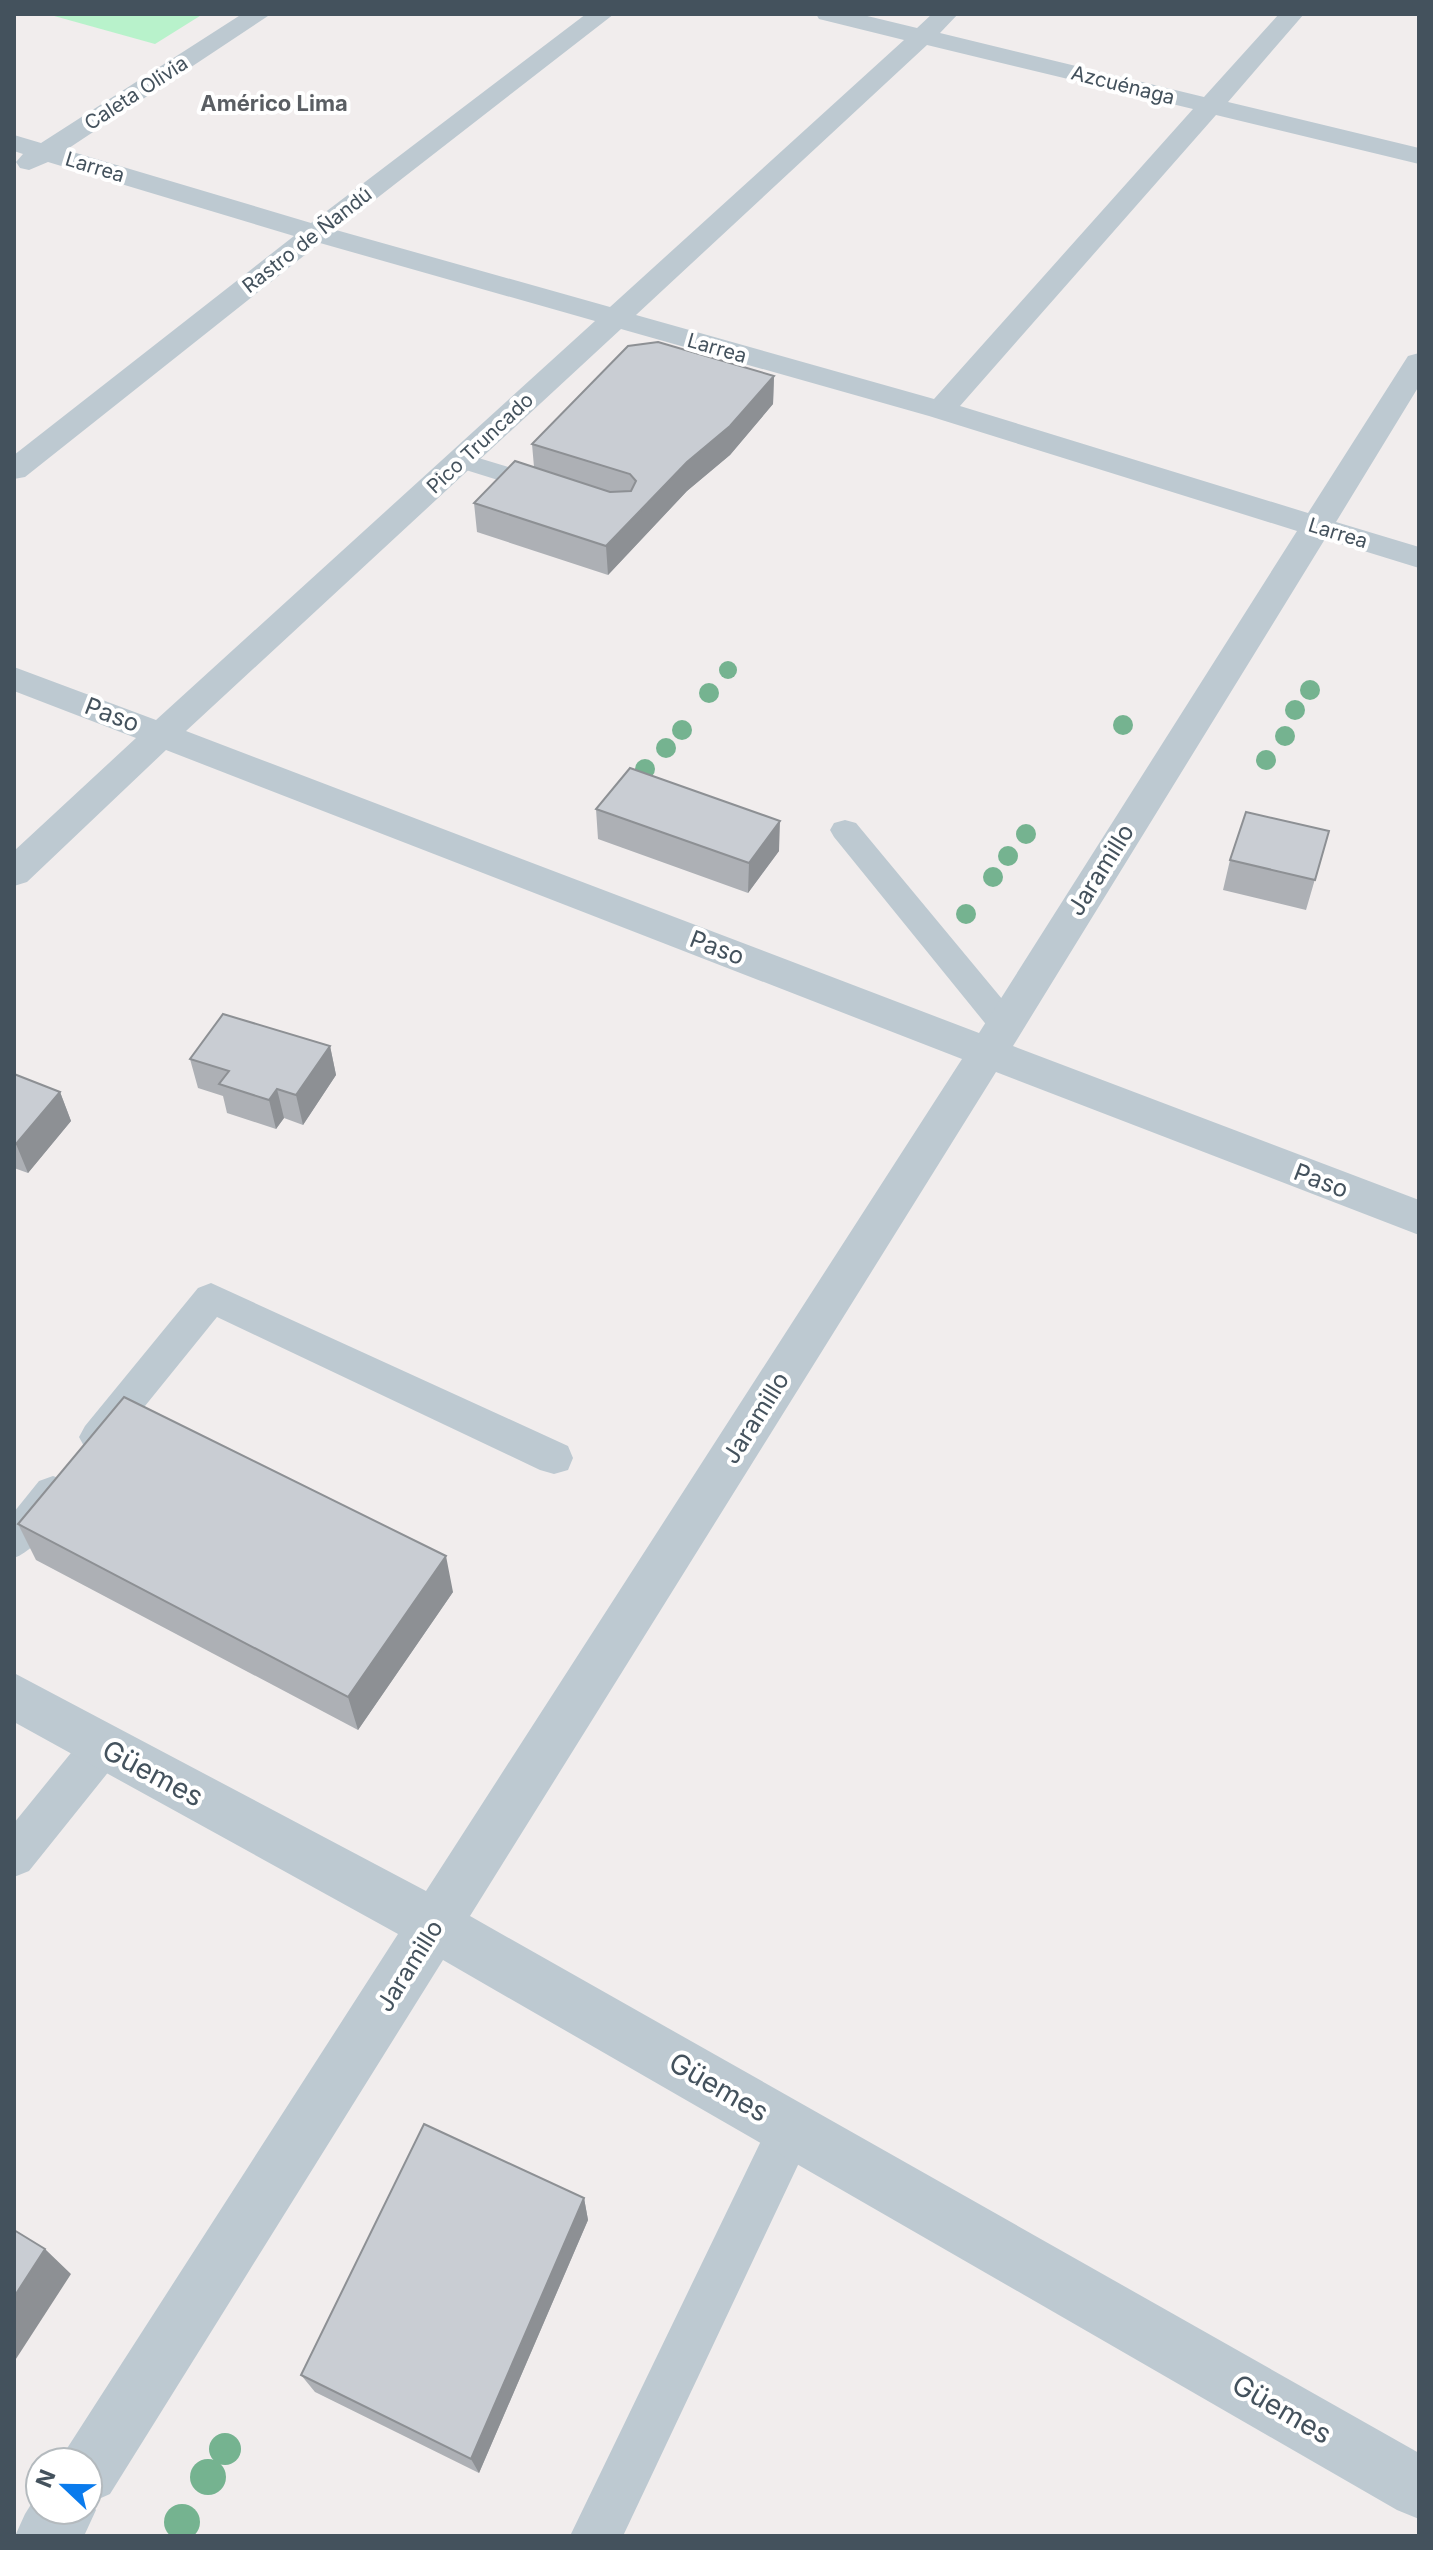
<svg xmlns="http://www.w3.org/2000/svg" width="1433" height="2550" viewBox="0 0 1433 2550" font-family="Inter,sans-serif">
	<rect width="100%" height="100%" fill="#f1eded"/>
	<path fill="#b8f2cb" d="M 47,14 L 203,14 L 155,44 Z"/>
	<g fill="none" stroke-linecap="round" stroke-linejoin="round">
		<path fill="#bdc9d1" fill-rule="evenodd" d="M 462,453 L 558,482 L 562,488 L 558,494 L 549,496 L 453,466 L 449,461 L 453,456 Z
			M 845,820 L 856,823 L 1017,1017 L 1021,1025 L 1017,1033 L 1005,1037 L 993,1033 L 834,837 L 830,830 L 834,823 Z
			M 211,1283 L 568,1446 L 573,1458 L 568,1470 L 554,1474 L 540,1470 L 217,1317 L 111,1448 L 98,1453 L 85,1448 L 79,1437 L 85,1426 L 198,1288 Z
			M 53,1476 L 67,1481 L 72,1493 C 61,1516 38,1549 14,1558 L 14,1512 L 39,1481 Z
			M 103,1726 L 118,1732 L 124,1746 L 118,1760 L 29,1871 L 14,1877 L 14,1823 L 88,1732 Z
			M 792,2106 L 809,2112 L 815,2129 L 623,2536 L 570,2536 L 775,2112 Z"/>
		<path fill="#bdc9d1" fill-rule="evenodd" d="M 242,14 L 271,14 L 66,150 L 311,223 L 586,14 L 614,14 L 336,230 L 610,307 L 904,40 L 819,19 L 816,14 L 859,14 L 917,28 L 932,14 L 958,14 L 940,33 L 1204,97 L 1279,14 L 1304,14 L 1228,102 L 1419,148 L 1419,164 L 1216,115 L 960,406 L 1308,513 L 1408,356 L 1419,353 L 1419,386 L 1336,522 L 1419,547 L 1419,568 L 1325,539 L 1013,1046 L 1419,1200 L 1419,1235 L 996,1072 L 470,1916 L 1419,2453 L 1419,2519 L 1397,2510 L 443,1960 L 110,2494 L 92,2502 L 96,2510 L 84,2536 L 15,2536 L 25,2514 L 40,2490 L 40,2510 L 88,2510 L 88,2462 L 61,2462 L 66,2450 L 398,1934 L 14,1722 L 14,1673 L 426,1891 L 962,1059 L 166,750 L 27,882 L 14,886 L 14,851 L 136,738 L 14,691 L 14,667 L 156,720 L 595,321 L 320,243 L 25,477 L 14,479 L 14,455 L 294,236 L 48,162 L 29,170 L 20,168 L 16,162 L 23,154 L 14,151 L 14,135 L 41,143 ZM 927,45 L 1193,109 L 934,399 L 636,315 ZM 621,329 L 929,416 L 1297,531 L 979,1033 L 186,731 Z"/>
	</g>
	<g fill="#75b390">
		<circle cx="728" cy="670" r="9"/>
		<circle cx="1310" cy="690" r="10"/>
		<circle cx="709" cy="693" r="10"/>
		<circle cx="1295" cy="710" r="10"/>
		<circle cx="1123" cy="725" r="10"/>
		<circle cx="682" cy="730" r="10"/>
		<circle cx="1285" cy="736" r="10"/>
		<circle cx="666" cy="748" r="10"/>
		<circle cx="1266" cy="760" r="10"/>
		<circle cx="645" cy="769" r="10"/>
		<circle cx="1026" cy="834" r="10"/>
		<circle cx="1008" cy="856" r="10"/>
		<circle cx="993" cy="877" r="10"/>
		<circle cx="966" cy="914" r="10"/>
		<circle cx="225" cy="2449" r="16"/>
		<circle cx="208" cy="2477" r="18"/>
		<circle cx="182" cy="2522" r="18"/>
	</g>
	<path fill="#adb0b5" d="M 774,376 L 773,404 L 730,455 L 687,491 L 608,575 L 477,532 L 474,503 L 534,467 L 532,444 Z
		M 596,809 L 779,851 L 748,893 L 598,839 Z
		M 1329,831 L 1306,910 L 1223,890 L 1230,860 Z
		M 330,1046 L 336,1075 L 303,1125 L 284,1118 L 276,1129 L 227,1113 L 223,1096 L 198,1088 L 190,1059 Z
		M 14,1068 L 17,1076 L 60,1092 L 71,1121 L 28,1173 L 14,1168 Z
		M 18,1524 L 453,1592 L 358,1730 L 36,1560 Z
		M 584,2198 L 588,2220 L 479,2473 L 315,2392 L 301,2375 Z"/>
	<path fill="#8d9094" d="M 774,376 L 773,404 L 730,455 L 687,491 L 608,575 L 606,546 L 687,462 Z
		M 780,821 L 779,851 L 748,893 L 749,863 Z
		M 330,1046 L 336,1075 L 303,1125 L 296,1095 Z
		M 277,1089 L 284,1118 L 276,1129 L 269,1100 Z
		M 60,1092 L 71,1121 L 28,1173 L 16,1144 Z
		M 446,1556 L 453,1592 L 358,1730 L 348,1697 Z
		M 584,2198 L 588,2220 L 479,2473 L 471,2459 Z
		M 45,2249 L 71,2274 L 14,2362 L 14,2297 Z"/>
	<path fill="#c9cdd3" stroke="#8d9094" stroke-width="2" d="M 658,342 L 774,376 L 730,426 L 687,462 L 606,546 L 474,503 L 515,461 L 610,492 L 631,491 L 636,481 L 630,474 L 532,444 L 628,346 Z
		M 630,768 L 780,821 L 749,863 L 596,809 Z
		M 1246,812 L 1329,831 L 1315,880 L 1230,860 Z
		M 223,1014 L 330,1046 L 296,1095 L 277,1089 L 269,1100 L 219,1084 L 229,1071 L 190,1059 Z
		M 14,1074 L 60,1092 L 16,1144 L 14,1143 Z
		M 124,1397 L 446,1556 L 348,1697 L 18,1524 Z
		M 424,2124 L 584,2198 L 471,2459 L 301,2375 Z
		M 14,2230 L 45,2249 L 14,2297 Z"/>
	<g text-anchor="middle" stroke-width="8" stroke-linejoin="round" paint-order="stroke">
		<g font-size="20" fill="#44525d" stroke="#fff">
			<text transform="translate(1123 85) rotate(14)" y="7">Azcuénaga</text>
			<text transform="translate(136 93) rotate(-33)" y="7">Caleta Olivia</text>
			<text transform="translate(95 167) rotate(17)" y="7">Larrea</text>
			<text transform="translate(307 240) rotate(-38)" y="7">Rastro de Ñandú</text>
			<text transform="translate(717 348) rotate(16)" y="7">Larrea</text>
			<text transform="translate(480 443) rotate(-43)" y="7">Pico Truncado</text>
			<text transform="translate(1338 533) rotate(17)" y="7">Larrea</text>
		</g>
		<g font-size="22" font-weight="bold" fill="#5a5e63" stroke="#fff">
			<text x="274" y="111">Américo Lima</text>
		</g>
		<g font-size="24" fill="#44525d" stroke="#fff">
			<text transform="translate(112 715) rotate(21)" y="8">Paso</text>
			<text transform="translate(1101 870) rotate(-58)" y="8">Jaramillo</text>
			<text transform="translate(717 948) rotate(21)" y="8">Paso</text>
			<text transform="translate(1321 1181) rotate(21)" y="8">Paso</text>
			<text transform="translate(756 1418) rotate(-58)" y="8">Jaramillo</text>
			<text transform="translate(410 1966) rotate(-58)" y="8">Jaramillo</text>
		</g>
		<g font-size="28" fill="#44525d" stroke="#fff">
			<text transform="translate(153 1773) rotate(28)" y="10">Güemes</text>
			<text transform="translate(719 2087) rotate(30)" y="10">Güemes</text>
			<text transform="translate(1282 2409) rotate(30)" y="10">Güemes</text>
		</g>
	</g>
	<rect width="1433" height="2550" fill="none" stroke="#44525d" stroke-width="32"/>
	<g transform="translate(64 2486) rotate(292)"><circle r="38" fill="#ffffff" stroke="#b4babe" stroke-width="2"/>
	<path d="M0-6L14 30L0 20L-14 30Z" fill="#0a7bed"/>
	<text y="-12" font-size="22" font-weight="bold" text-anchor="middle" fill="#44525d">N</text>
	</g>
</svg>
